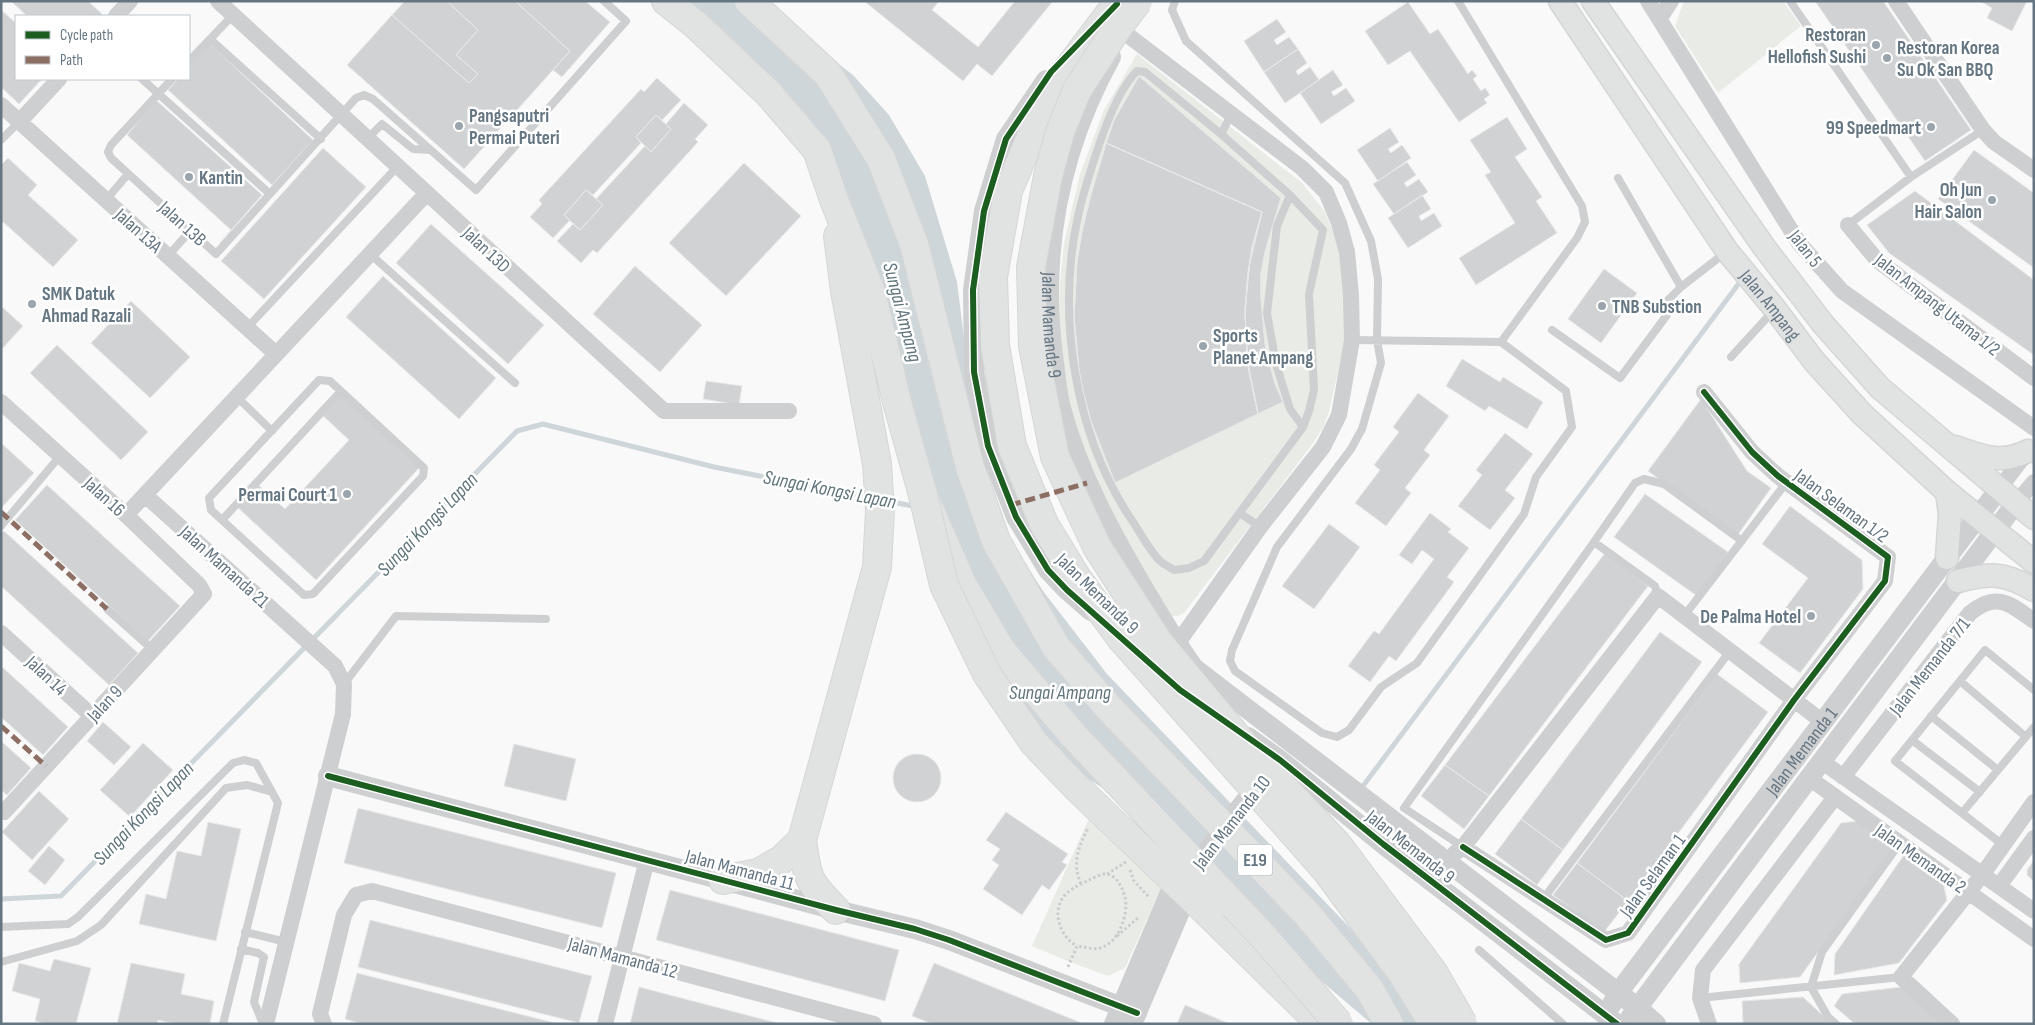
<svg xmlns="http://www.w3.org/2000/svg" width="2035" height="1025" viewBox="0 0 2035 1025" font-family="'Sofia Sans Condensed',sans-serif">
	<rect width="100%" height="100%" fill="#f9f9f9"/>
	<path fill="#e8ebe6" d="M 1684,1 L 1783,1 L 1801,26 L 1718,93 L 1675,26 Z
		M 1137,54 L 1302,183 L 1325,212 L 1339,246 L 1347,333 L 1329,411 L 1324,426 L 1311,446 L 1184,613 L 1178,616 L 1171,616 L 1140,575 L 1071,427 L 1059,323 L 1060,283 L 1064,243 L 1080,174 L 1104,110 Z
		M 1089,818 L 1169,870 L 1125,968 L 1108,976 L 1070,962 L 1032,946 Z"/>
	<path fill="#ced6d9" d="M 650,1 L 756,1 L 853,75 L 889,115 L 925,176 L 957,282 L 976,434 L 1004,530 L 1043,591 L 1107,674 L 1351,929 L 1424,1024 L 1372,1024 L 1282,948 L 1125,802 L 1049,754 L 977,655 L 815,152 L 710,49 Z"/>
	<g fill="none" stroke-linecap="round" stroke-linejoin="round">
		<path stroke="#ced6d9" stroke-width="5" d="M 887,501 L 918,507
			M 1360,790 L 1743,278
			M 1,899 L 61,896 L 517,431 L 543,424 L 714,467 L 871,498"/>
	</g>
	<path fill="#d0d2d3" stroke="#e8e8e8" d="M 11,1 L 88,1 L 102,14 L 100,16 L 27,16 Z
		M 405,1 L 451,1 L 449,3 L 478,30 L 456,55 L 478,74 L 469,83 L 392,15 Z
		M 451,1 L 515,1 L 570,51 L 464,169 L 347,65 L 392,15 L 469,83 L 478,74 L 456,55 L 478,30 L 449,3 Z
		M 515,1 L 585,1 L 610,22 L 562,77 L 553,70 L 570,51 Z
		M 864,1 L 939,1 L 932,10 L 978,47 L 1015,1 L 1053,1 L 992,76 L 977,64 L 963,81 Z
		M 1815,1 L 1883,1 L 1971,130 L 1925,161 Z
		M 1980,1 L 2027,1 L 2012,31 L 1987,18 L 1992,8 Z
		M 1408,2 L 1430,34 L 1438,29 L 1468,74 L 1472,70 L 1477,76 L 1473,79 L 1481,91 L 1485,88 L 1490,95 L 1484,99 L 1487,103 L 1459,122 L 1410,51 L 1388,65 L 1365,31 Z
		M 1,10 L 16,23 L 16,79 L 42,79 L 19,104 L 1,87 Z
		M 1277,19 L 1286,32 L 1274,40 L 1277,45 L 1289,37 L 1298,49 L 1264,72 L 1244,41 Z
		M 209,43 L 313,140 L 272,185 L 168,90 L 178,79 L 189,79 L 189,66 Z
		M 1298,49 L 1307,63 L 1296,71 L 1298,75 L 1310,67 L 1319,80 L 1285,103 L 1264,72 Z
		M 1333,70 L 1343,85 L 1331,92 L 1334,96 L 1346,88 L 1355,101 L 1321,124 L 1300,93 Z
		M 1139,76 L 1281,198 L 1265,252 L 1261,274 L 1261,297 L 1265,344 L 1275,384 L 1283,402 L 1258,414 L 1247,359 L 1245,309 L 1250,260 L 1262,212 L 1106,143 L 1114,120 Z
		M 1139,76 L 1281,198 L 1265,252 L 1261,274 L 1261,297 L 1265,344 L 1275,384 L 1283,402 L 1258,414 L 1249,372 L 1245,317 L 1248,271 L 1262,212 L 1106,143 L 1114,120 Z
		M 657,78 L 681,100 L 662,120 L 656,115 L 636,137 L 641,143 L 593,195 L 586,190 L 564,215 L 570,220 L 553,238 L 530,217 L 542,204 L 539,200 L 641,89 L 644,92 Z
		M 156,100 L 262,195 L 220,243 L 231,230 L 127,135 Z
		M 684,103 L 708,125 L 695,139 L 698,142 L 597,253 L 593,250 L 581,263 L 557,241 L 573,224 L 580,230 L 603,205 L 596,199 L 645,146 L 651,152 L 671,129 L 666,124 Z
		M 656,115 L 671,129 L 651,152 L 636,137 Z
		M 1507,117 L 1527,149 L 1515,157 L 1542,197 L 1536,201 L 1557,233 L 1476,285 L 1459,258 L 1515,223 L 1485,175 L 1491,172 L 1470,140 Z
		M 1390,128 L 1399,142 L 1388,149 L 1391,153 L 1402,145 L 1411,158 L 1378,181 L 1357,150 Z
		M 1106,143 L 1262,212 L 1252,246 L 1247,281 L 1245,317 L 1249,372 L 1258,414 L 1115,483 L 1091,422 L 1084,396 L 1079,371 L 1074,318 L 1077,260 L 1082,231 L 1091,194 Z
		M 1106,143 L 1262,212 L 1250,260 L 1245,309 L 1247,359 L 1258,414 L 1115,483 L 1091,422 L 1084,396 L 1079,371 L 1074,318 L 1077,260 L 1082,231 L 1091,194 Z
		M 1106,143 L 1262,212 L 1250,260 L 1245,309 L 1247,359 L 1258,414 L 1115,483 L 1091,421 L 1084,395 L 1079,369 L 1074,316 L 1077,260 L 1082,231 L 1091,194 Z
		M 323,148 L 366,187 L 264,299 L 221,261 Z
		M 1974,150 L 2034,193 L 2034,268 L 1938,199 Z
		M 8,158 L 37,185 L 28,195 L 78,240 L 53,267 L 3,222 L 1,224 L 1,165 Z
		M 1407,162 L 1416,175 L 1404,183 L 1407,187 L 1419,179 L 1428,192 L 1394,214 L 1373,184 Z
		M 744,163 L 801,216 L 726,296 L 669,243 Z
		M 586,190 L 603,205 L 580,230 L 564,215 Z
		M 1915,191 L 2034,280 L 2034,355 L 1889,253 L 1867,225 Z
		M 1422,195 L 1431,209 L 1419,216 L 1421,221 L 1434,213 L 1442,226 L 1408,248 L 1388,218 Z
		M 431,224 L 544,325 L 508,364 L 396,263 Z
		M 635,266 L 702,325 L 660,372 L 593,314 Z
		M 1604,269 L 1637,293 L 1601,343 L 1568,319 Z
		M 383,276 L 496,378 L 459,419 L 346,317 Z
		M 131,301 L 190,357 L 150,398 L 91,343 Z
		M 1,306 L 23,326 L 1,350 Z
		M 57,345 L 148,432 L 121,460 L 30,373 Z
		M 1462,359 L 1500,382 L 1503,377 L 1543,402 L 1527,429 L 1489,406 L 1485,411 L 1446,386 Z
		M 706,381 L 742,386 L 739,405 L 703,399 Z
		M 338,393 L 419,468 L 316,580 L 235,505 L 255,482 L 285,509 L 349,440 L 320,413 Z
		M 1418,393 L 1449,416 L 1424,450 L 1430,455 L 1405,488 L 1411,493 L 1386,526 L 1355,503 L 1380,470 L 1374,465 L 1399,432 L 1393,427 Z
		M 1701,399 L 1747,471 L 1771,488 L 1737,536 L 1648,471 Z
		M 1505,433 L 1533,454 L 1505,490 L 1515,498 L 1490,530 L 1458,506 L 1482,475 L 1476,470 Z
		M 1,443 L 34,473 L 1,508 Z
		M 47,485 L 180,606 L 148,641 L 15,520 Z
		M 1645,494 L 1728,552 L 1697,596 L 1614,537 Z
		M 1790,506 L 1862,560 L 1863,589 L 1800,673 L 1759,643 L 1808,578 L 1762,544 Z
		M 1430,513 L 1451,529 L 1448,532 L 1469,548 L 1447,577 L 1454,582 L 1396,661 L 1389,656 L 1370,682 L 1348,666 L 1374,631 L 1379,634 L 1434,559 L 1422,550 L 1412,564 L 1399,555 Z
		M 1329,524 L 1360,547 L 1314,609 L 1282,586 Z
		M 4,531 L 138,653 L 109,685 L 1,586 L 1,534 Z
		M 1605,553 L 1648,586 L 1489,796 L 1445,765 Z
		M 1660,632 L 1702,662 L 1563,850 L 1521,819 Z
		M 1,666 L 68,727 L 43,755 L 1,717 Z
		M 1717,674 L 1768,712 L 1628,901 L 1577,863 Z
		M 103,722 L 131,747 L 114,765 L 87,741 Z
		M 1,741 L 31,768 L 7,795 L 1,790 Z
		M 143,743 L 173,770 L 130,817 L 100,790 Z
		M 514,744 L 576,759 L 566,801 L 504,786 Z
		M893 778a24 24 0 1 1 48 0a24 24 0 1 1-48 0Z
		M 1445,765 L 1489,796 L 1464,829 L 1421,796 Z
		M 39,791 L 69,819 L 32,860 L 2,832 Z
		M 358,808 L 616,873 L 602,928 L 344,863 Z
		M 1006,812 L 1068,854 L 1062,862 L 1067,865 L 1049,890 L 1042,885 L 1022,915 L 983,889 L 999,865 L 992,860 L 1000,849 L 986,840 Z
		M 1521,819 L 1563,850 L 1537,885 L 1495,854 Z
		M 1858,821 L 1894,847 L 1800,977 L 1740,983 L 1739,964 L 1841,823 Z
		M 208,822 L 241,829 L 216,941 L 139,924 L 146,894 L 166,899 L 177,851 L 201,856 Z
		M 49,846 L 65,860 L 45,885 L 28,871 Z
		M 1904,855 L 1943,882 L 1947,900 L 1899,963 L 1834,975 L 1835,954 Z
		M 2034,860 L 2034,882 L 2027,875 L 2027,870 Z
		M 1577,863 L 1628,901 L 1604,932 L 1553,895 Z
		M 670,890 L 899,950 L 885,1001 L 656,940 Z
		M 370,920 L 592,976 L 579,1023 L 358,967 Z
		M 54,959 L 91,968 L 76,1024 L 46,1024 L 35,1021 L 40,999 L 12,991 L 19,963 L 50,971 Z
		M 131,963 L 185,974 L 181,994 L 214,1001 L 210,1024 L 176,1024 L 158,1020 L 157,1024 L 117,1024 Z
		M 934,963 L 1084,1024 L 932,1024 L 912,1016 Z
		M 357,973 L 559,1024 L 362,1024 L 345,1019 Z
		M 639,987 L 781,1024 L 630,1024 Z
		M 1901,987 L 1941,1024 L 1855,1024 L 1834,1006 L 1842,994 Z
		M 1803,997 L 1832,1024 L 1745,1024 L 1743,1022 L 1742,1001 Z
		M 1185,1005 L 1230,1024 L 1177,1024 Z"/>
	<g fill="none" stroke-linecap="round" stroke-linejoin="round">
		<g stroke="#d5d6d7" stroke-width="25">
			<g id="secondary">
				<path id="s3" d="M 1560,1 L 1727,251 L 1775,309 L 1814,361 L 1862,414 L 1947,492 L 2034,562"/>
				<path d="M 1593,1 L 1764,247 L 1823,324 L 1880,388 L 2034,518"/>
				<path d="M 1955,447 C 1983,456 2000,465 2028,451"/>
				<path d="M 1947,558 L 1950,514 L 1947,492"/>
				<path d="M 1958,581 C 1990,573 2004,572 2034,590"/>
			</g>
		</g>
		<g stroke="#d5d6d6" stroke-width="30">
			<path id="motorway" d="M 666,1 L 696,25 L 769,94 L 817,150 L 834,200 L 871,292 L 897,402 L 923,495 L 963,586 L 1001,650 L 1073,735
				M 749,1 L 828,74 L 881,159 L 914,244 L 970,467 L 996,541 L 1056,647 L 1108,707
				M 995,345 L 993,277 L 1008,191 L 1049,94 L 1119,1
				M 723,880 L 758,873 L 781,860 L 802,840
				M 836,910 C 809,883 807,879 802,840 L 877,567 L 880,510 L 877,464 L 845,291 L 838,236
				M 1209,914 L 1321,1024"/>
		</g>
		<path stroke="#cbcccd" stroke-width="3" stroke-dasharray="2.5 2.5" stroke-linecap="butt" d="M 1130,870 L 1134,881 L 1149,897
			M 1107,874 L 1126,862
			M 1081,884 C 1072,863 1078,848 1088,828
			M 1117,936 L 1139,917
			M 1068,967 L 1077,946 C 1085,947 1093,950 1100,948 C 1119,943 1129,914 1125,897 C 1122,887 1117,876 1107,874 C 1101,873 1094,878 1089,880 C 1081,884 1072,888 1066,894 C 1050,910 1060,937 1077,946"/>
		<path stroke="#cecfd0" stroke-width="8" d="M 1175,1 L 1172,10 L 1186,41 L 1345,183 L 1371,241 L 1378,279 L 1377,340 L 1381,363 L 1362,429 L 1351,449 L 1277,547 L 1232,650 L 1230,661 L 1235,671 L 1322,733 L 1337,737 L 1349,730 L 1381,687 L 1417,663 L 1524,514 L 1536,477 L 1572,427 L 1566,391 L 1501,342 L 1352,340
			M 1458,1 L 1582,206 L 1585,222 L 1577,238 L 1501,342
			M 1790,1 L 1911,177
			M 210,39 L 321,139
			M 189,61 L 233,15
			M 142,79 L 270,194
			M 172,79 L 111,145 L 108,152 L 111,158 L 216,254 L 356,98 L 364,95 L 373,99 L 476,190 L 626,21 L 604,1
			M 1221,134 L 1145,72 L 1137,71 C 1119,89 1106,124 1098,148 C 1090,172 1082,196 1077,221 C 1057,318 1075,433 1129,516 C 1139,530 1147,547 1159,560 C 1163,564 1169,567 1174,570 L 1189,568 L 1204,561 L 1303,427 L 1309,411 L 1314,390 L 1309,294 L 1323,230 L 1290,195 L 1221,134 L 1232,113
			M 367,139 L 382,124 L 413,149 L 430,150
			M 1,140 L 19,122
			M 1618,178 L 1681,287
			M 1290,195 L 1277,226 L 1267,313 L 1276,364 L 1290,409 L 1303,427
			M 106,200 L 128,174
			M 1848,225 L 1911,177 L 1983,130
			M 370,254 L 515,383
			M 168,256 L 191,230
			M 247,328 L 397,167
			M 1552,330 L 1620,378 L 1667,315 L 1665,303 L 1681,287 L 1726,252
			M 1731,357 L 1774,310
			M 319,380 L 330,381 L 424,468 L 423,476 L 313,594 L 304,595 L 211,510 L 209,498 Z
			M 237,397 L 272,431
			M 1240,513 L 1260,527
			M 222,520 L 341,391
			M 1,526 L 60,456
			M 1594,542 L 1635,483 L 1644,479 L 1664,484 L 1742,541
			M 107,609 L 153,650
			M 1684,616 L 1786,483
			M 1960,681 L 2026,737
			M 344,684 L 396,616 L 546,619
			M 1931,716 L 1998,770 L 1962,813
			M 1912,740 L 1980,792
			M 1998,770 L 2034,727
			M 2003,845 L 1895,761 L 1985,650 L 2034,690
			M 1463,847 L 1404,808 L 1594,542 L 1655,586 L 1658,596
			M 1544,898 L 1730,651
			M 1,927 L 68,924 L 78,917 L 233,763 L 244,760 L 256,763 L 272,792
			M 245,932 L 286,942
			M 241,949 L 258,953 L 264,957 L 254,1002 L 263,1024
			M 1479,950 L 1563,1024
			M 1,962 L 77,941 L 101,925 L 226,788 L 247,785 L 272,792 L 278,803 L 223,1024
			M 1700,998 L 1901,977
			M 1836,1024 L 1828,1017 L 1811,987 L 1822,952 L 1900,843"/>
		<path stroke="#cecfd0" stroke-width="16" d="M 218,1 L 664,411 L 789,411
			M 1648,1 L 1799,243 L 1842,291 L 2034,428
			M 1896,1 L 1983,130 L 1994,142 L 2034,170
			M 116,16 L 130,1
			M 1660,18 L 1671,1
			M 1125,33 L 1302,168 L 1326,192 L 1339,223 L 1347,252 L 1351,295 L 1352,340 L 1339,415 L 1323,447 L 1260,527 L 1177,644
			M 1,105 L 276,354
			M 19,122 L 59,79
			M 1848,225 L 1877,260 L 2034,378
			M 1,402 L 126,515 L 199,585 L 204,594 L 4,812 L 1,811
			M 1999,489 L 2028,451
			M 145,495 L 335,666 L 344,684 L 343,714 L 266,1024
			M 2016,503 L 2034,482
			M 126,515 L 427,193
			M 1,633 L 92,716
			M 1821,761 L 2034,911
			M 1843,777 L 1970,613 C 1997,591 2010,604 2034,621
			M 1809,778 L 2034,939
			M 1463,847 L 1606,940 L 1628,933 L 1794,700 L 1885,581 L 1888,557 L 1778,476 L 1752,452 L 1704,392
			M 1455,853 L 1463,847 L 1658,596 L 1823,722
			M 1999,886 L 2034,838
			M 324,1024 L 320,1014 L 344,915 L 356,895 L 372,891 L 874,1024
			M 605,1024 L 647,860
			M 1709,1024 L 1700,998 L 1703,970 L 1835,797
			M 1952,1024 L 1901,977 L 1982,875 L 2034,802"/>
		<g stroke="#cecfd0" stroke-width="20">
			<path id="s1" d="M 1111,57 C 1058,153 1039,255 1054,363 C 1056,377 1057,393 1061,408 C 1078,472 1110,531 1144,589 C 1160,616 1176,643 1194,668 L 1638,1008 L 1656,1024"/>
			<path d="M 1046,80 L 1006,139 L 984,211 L 973,290 L 974,372 L 988,446 L 1016,517 L 1048,570 L 1067,590 L 1091,611"/>
			<path d="M 1248,737 L 1280,760 L 1383,844 L 1617,1024"/>
			<path d="M 328,776 L 836,910 L 915,929 L 949,940 L 1137,1013"/>
			<path id="s2" d="M 1612,1004 L 1618,993 L 1999,489"/>
			<path d="M 1630,1018 L 1809,778 L 2016,503"/>
			<path d="M 1114,1024 L 1171,890 L 1187,878 L 1242,805 L 1263,779"/>
			<path d="M 1132,1024 L 1187,895 L 1187,882"/>
		</g>
		<use href="#secondary" stroke="#e1e2e2" stroke-width="22"/>
		<use href="#motorway" stroke="#e1e2e2" stroke-width="28"/>
		<g stroke="#d5d6d6" stroke-width="30" stroke-linecap="butt">
			<path id="motorway-bridge" d="M 1138,1 L 1116,30 L 1077,90 L 1060,132 L 1048,176 L 1031,267 L 1033,346 L 1055,457 L 1097,547 L 1159,643 L 1249,751 L 1337,844 L 1433,972 L 1463,1024
				M 995,345 L 1012,446 L 1044,524 L 1077,578 L 1120,637 L 1326,870 L 1402,973 L 1434,1024
				M 923,495 L 944,585 L 987,674 L 1034,743 L 1078,789 L 1209,914
				M 1108,707 L 1307,914 L 1370,990 L 1389,1024
				M 1073,735 L 1262,935 L 1339,1024"/>
		</g>
		<use href="#motorway-bridge" stroke="#e1e2e2" stroke-width="28"/>
		<path stroke="#8d6e63" stroke-width="5" stroke-dasharray="10 5" stroke-linecap="butt" d="M 1011,505 L 1087,483
			M 1,512 L 107,609
			M 1,726 L 46,766"/>
		<g stroke="#fff" stroke-width="9">
			<path id="cycleway" d="M 1117,4 L 1051,72 L 1006,139 L 984,211 L 973,290 L 974,372 L 988,446 L 1016,517 L 1048,570 L 1067,590 L 1180,690 L 1280,760 L 1383,844 L 1617,1024
				M 328,776 L 836,910 L 915,929 L 949,940 L 1137,1013
				M 1463,847 L 1606,940 L 1628,933 L 1794,700 L 1885,581 L 1888,557 L 1778,476 L 1752,452 L 1704,392"/>
		</g>
		<use href="#cycleway" stroke="#1b5e20" stroke-width="6"/>
	</g>
	<g fill="#99a4ac" stroke="#fff" stroke-width="2">
		<circle cx="1876" cy="45" r="5"/>
		<circle cx="1887" cy="58" r="5"/>
		<circle cx="459" cy="126" r="5"/>
		<circle cx="1931" cy="127" r="5"/>
		<circle cx="189" cy="177" r="5"/>
		<circle cx="1992" cy="200" r="5"/>
		<circle cx="32" cy="304" r="5"/>
		<circle cx="1602" cy="306" r="5"/>
		<circle cx="1203" cy="346" r="5"/>
		<circle cx="347" cy="494" r="5"/>
		<circle cx="1811" cy="616" r="5"/>
	</g>
	<g text-anchor="middle" stroke-width="5" stroke-linejoin="round" paint-order="stroke">
		<rect fill="#fff" stroke="#939fa8" stroke-width="1" x="1237.5" y="844.5" width="35" height="31" rx="4"/>
		<g font-size="18" font-weight="bold" fill="#657683">
			<text x="1255" y="866">E19</text>
		</g>
		<g font-size="19" font-weight="bold" fill="#657683" stroke="#fff" text-anchor="start">
			<text x="1866" y="41" text-anchor="end">Restoran<tspan x="1866" dy="22">Hellofish Sushi</tspan></text>
			<text x="1897" y="54">Restoran Korea<tspan x="1897" dy="22">Su Ok San BBQ</tspan></text>
			<text x="469" y="122">Pangsaputri<tspan x="469" dy="22">Permai Puteri</tspan></text>
			<text x="1921" y="134" text-anchor="end">99 Speedmart</text>
			<text x="199" y="184">Kantin</text>
			<text x="1982" y="196" text-anchor="end">Oh Jun<tspan x="1982" dy="22">Hair Salon</tspan></text>
			<text x="42" y="300">SMK Datuk<tspan x="42" dy="22">Ahmad Razali</tspan></text>
			<text x="1612" y="313">TNB Substion</text>
			<text x="1213" y="342">Sports<tspan x="1213" dy="22">Planet Ampang</tspan></text>
			<text x="337" y="501" text-anchor="end">Permai Court 1</text>
			<text x="1801" y="623" text-anchor="end">De Palma Hotel</text>
		</g>
		<g font-size="19" fill="#657683" stroke="#fff">
			<text transform="translate(183 223) rotate(42)" y="7">Jalan 13B</text>
			<text transform="translate(139 230) rotate(42)" y="7">Jalan 13A</text>
			<text transform="translate(1806 248) rotate(52)" y="7">Jalan 5</text>
			<text transform="translate(487 249) rotate(43)" y="7">Jalan 13D</text>
			<text transform="translate(1938 304) rotate(38)" y="7">Jalan Ampang Utama 1/2</text>
			<text dy="7" stroke="none"><textPath href="#s3" startOffset="370">Jalan Ampang</textPath></text>
			<text dy="7" stroke="none"><textPath href="#s1" startOffset="279">Jalan Mamanda 9</textPath></text>
			<text transform="translate(105 496) rotate(42)" y="7">Jalan 16</text>
			<text transform="translate(1842 505) rotate(36)" y="7">Jalan Selaman 1/2</text>
			<text transform="translate(225 566) rotate(42)" y="7">Jalan Mamanda 21</text>
			<text transform="translate(1098 593) rotate(44)" y="7">Jalan Memanda 9</text>
			<text transform="translate(1929 666) rotate(-52)" y="7">Jalan Memanda 7/1</text>
			<text transform="translate(47 675) rotate(43)" y="7">Jalan 14</text>
			<text transform="translate(104 703) rotate(-47)" y="7">Jalan 9</text>
			<text dy="7" stroke="none"><textPath href="#s2" startOffset="316">Jalan Memanda 1</textPath></text>
			<text transform="translate(1231 822) rotate(-52)" y="7">Jalan Mamanda 10</text>
			<text transform="translate(1411 846) rotate(38)" y="7">Jalan Memanda 9</text>
			<text transform="translate(1921 858) rotate(35)" y="7">Jalan Memanda 2</text>
			<text transform="translate(740 869) rotate(15)" y="7">Jalan Mamanda 11</text>
			<text transform="translate(1652 875) rotate(-54)" y="7">Jalan Selaman 1</text>
			<text transform="translate(623 957) rotate(15)" y="7">Jalan Mamanda 12</text>
		</g>
		<g font-size="20" font-style="italic" fill="#60757c" stroke="#fff">
			<text transform="translate(903 312) rotate(75)" y="7">Sungai Ampang</text>
			<text transform="translate(830 489) rotate(11)" y="7">Sungai Kongsi Lapan</text>
			<text transform="translate(427 524) rotate(-46)" y="7">Sungai Kongsi Lapan</text>
			<text x="1060" y="699">Sungai Ampang</text>
			<text transform="translate(143 813) rotate(-46)" y="7">Sungai Kongsi Lapan</text>
		</g>
	</g>
	<rect width="2035" height="1025" fill="none" stroke="#657683" stroke-width="5"/>
	<rect x="15" y="15" width="175" height="65" fill="#ffffff" stroke="#c1c8cd"/>
	<rect x="25" y="31" width="25" height="8" fill="#1b5e20" stroke="#c1c8cd"/>
	<text x="60" y="40" font-size="15" fill="#657683">Cycle path</text>
	<rect x="25" y="56" width="25" height="8" fill="#8d6e63" stroke="#c1c8cd"/>
	<text x="60" y="65" font-size="15" fill="#657683">Path</text>
</svg>
